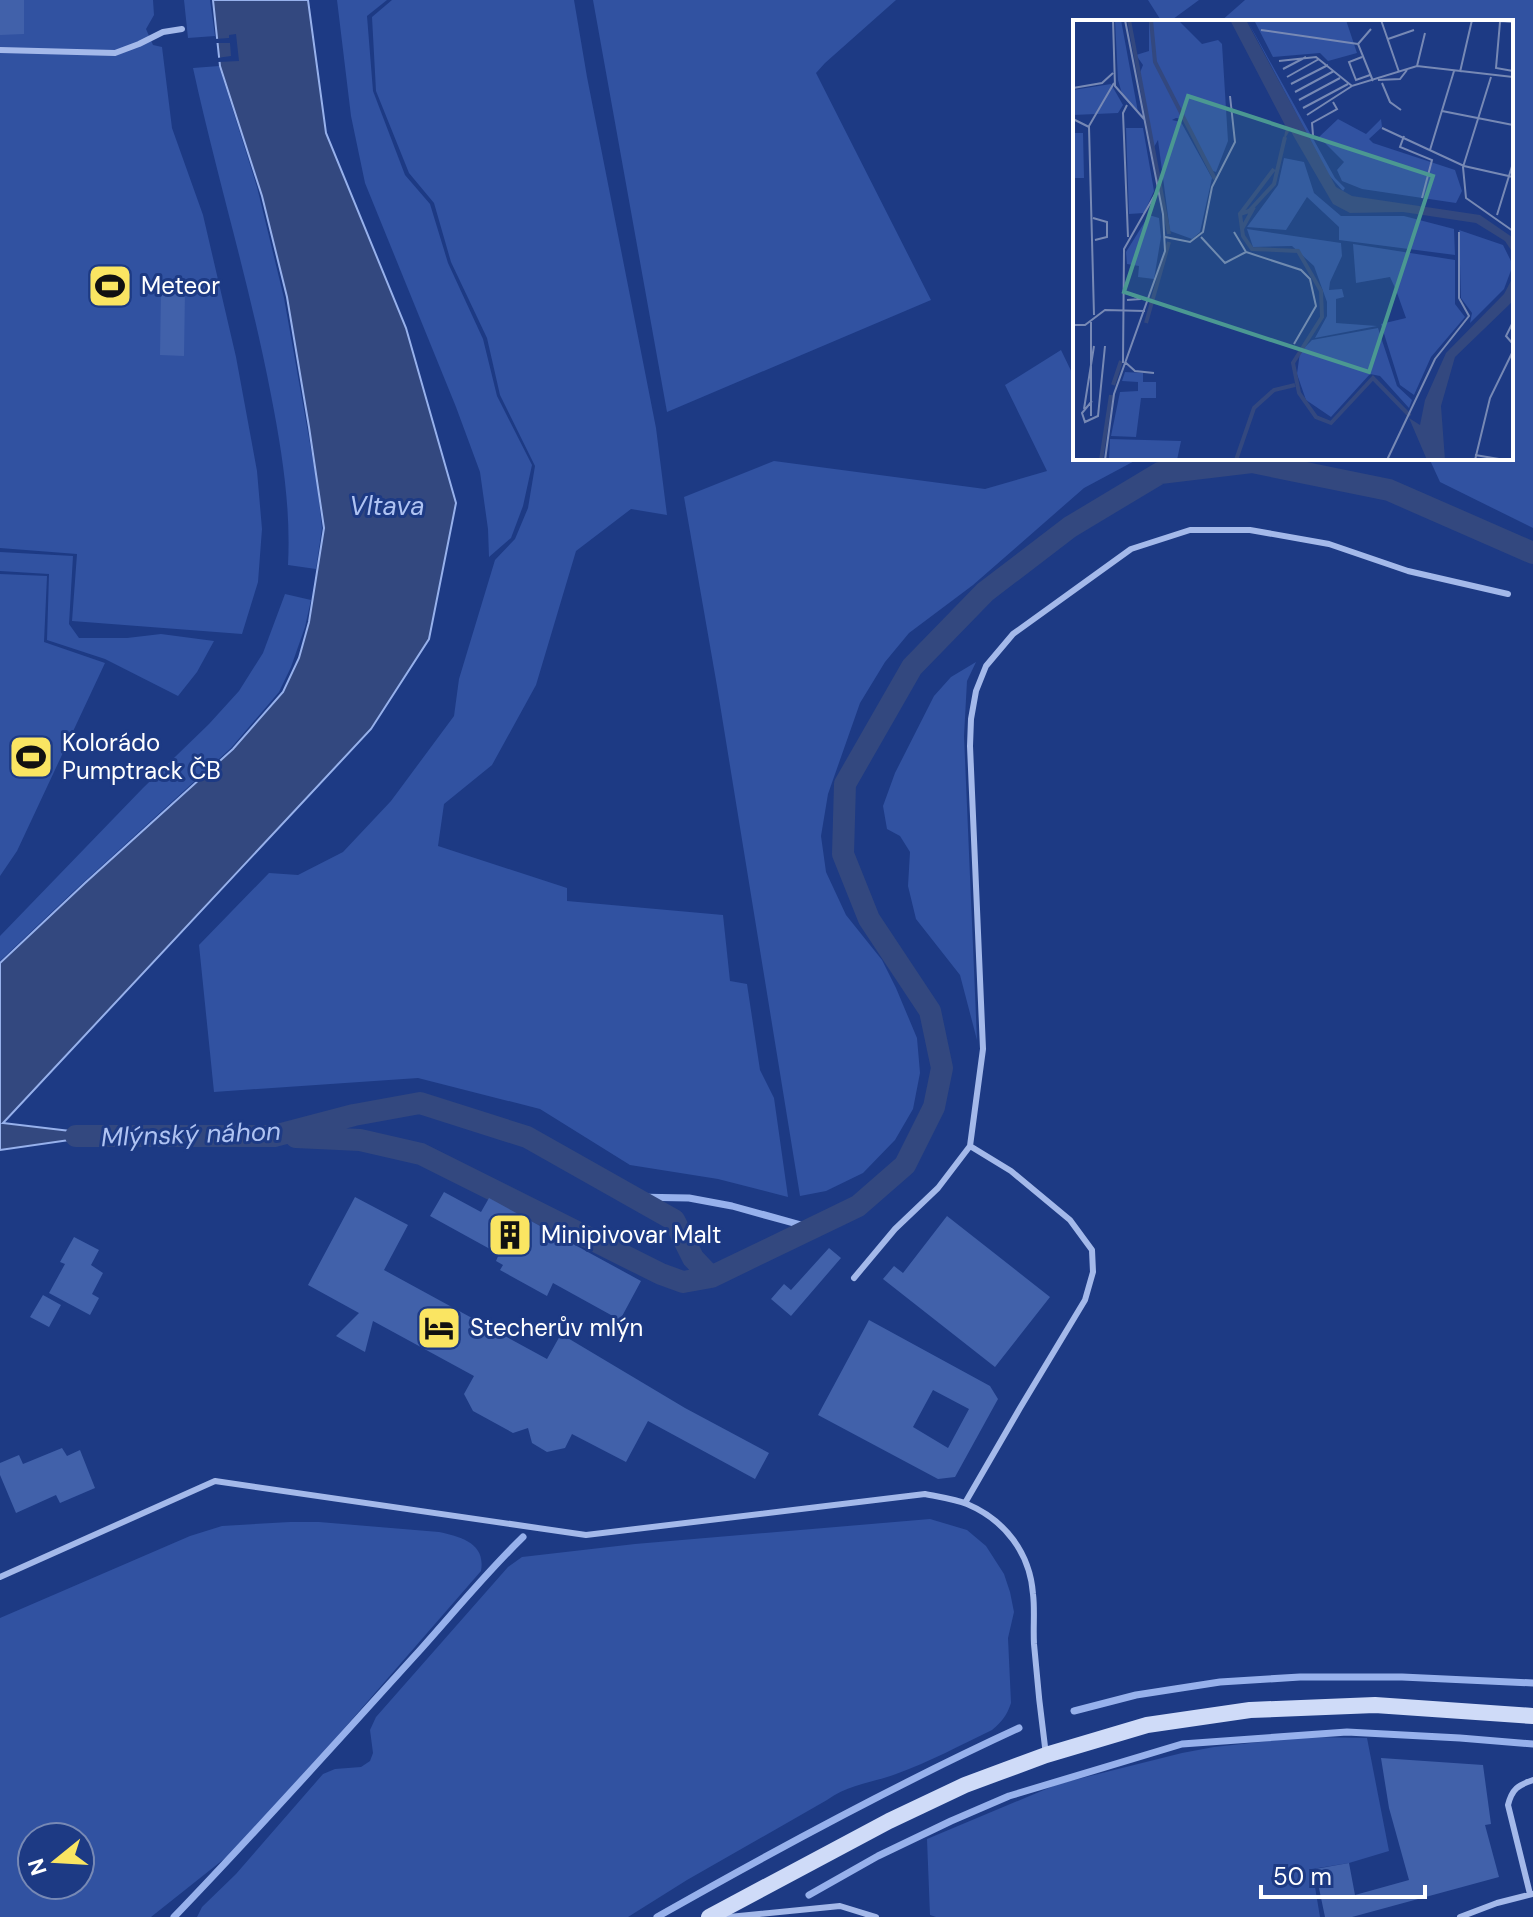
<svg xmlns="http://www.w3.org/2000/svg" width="1533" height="1917" viewBox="0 0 1533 1917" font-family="'DM Sans',sans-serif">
	<rect width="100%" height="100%" fill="#1d3a84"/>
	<path fill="#3152a1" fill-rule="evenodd" d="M 0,0 L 153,0 L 154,15 L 146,29 L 153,45 L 162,47 L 172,128 L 203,215 L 236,357 L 257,471 L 262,529 L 258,582 L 242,634 L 72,621 L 77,554 L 0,548 Z
		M 184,0 L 210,0 L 215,36 L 188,38 Z
		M 337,0 L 387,0 L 367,16 L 373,91 L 405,175 L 430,204 L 448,263 L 483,339 L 497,396 L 532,465 L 523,506 L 511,538 L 489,557 L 488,529 L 480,472 L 456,407 L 365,183 L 351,116 Z
		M 392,0 L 574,0 L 587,77 L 656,428 L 667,515 L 631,509 L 576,551 L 536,685 L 492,765 L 444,804 L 438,846 L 567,888 L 567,901 L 723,915 L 730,981 L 747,984 L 760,1070 L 774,1098 L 788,1197 L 718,1179 L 630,1165 L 540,1109 L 418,1078 L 214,1092 L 199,945 L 269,873 L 298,875 L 343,852 L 391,801 L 454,716 L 459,679 L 495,560 L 515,539 L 528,508 L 535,466 L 500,395 L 487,338 L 451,262 L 434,203 L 409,173 L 376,91 L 372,17 Z
		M 593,0 L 896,0 L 825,63 L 816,73 L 931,300 L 667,412 Z
		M 1148,0 L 1199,0 L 1169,22 L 1162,22 Z
		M 1245,0 L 1533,0 L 1533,528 L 1440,482 L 1429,458 L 1511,458 L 1511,22 L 1220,22 Z
		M 219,66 L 257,187 L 284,298 L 317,483 L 322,528 L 316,569 L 288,565 C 291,508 282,451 271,395 C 250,285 217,178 193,68 Z
		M 1061,350 L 1075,379 L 1075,458 L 1140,458 L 1084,488 L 973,585 L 909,633 L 885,662 L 860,703 L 828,794 L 821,836 L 826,872 L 846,915 L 882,960 L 896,988 L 917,1038 L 920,1073 L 913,1109 L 895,1140 L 863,1173 L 826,1191 L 800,1196 L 717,686 L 684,497 L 774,461 L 985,489 L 1047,471 L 1005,385 Z
		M 0,552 L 73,556 L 69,624 L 79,638 L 127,638 L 161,634 L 214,641 L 197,672 L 178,696 L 105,659 L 47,640 L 49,574 L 0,571 Z
		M 0,574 L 47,576 L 44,642 L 105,663 L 17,851 L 0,876 Z
		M 285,594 L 311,600 L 305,627 L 291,667 L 279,692 L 231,748 L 74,891 L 0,961 L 0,936 L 143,788 L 209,724 L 239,691 L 263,653 Z
		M 976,662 L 967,681 L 964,736 L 977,1040 L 960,975 L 916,919 L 908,886 L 910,852 L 900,836 L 887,829 L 883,806 L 895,773 L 934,696 L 951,677 Z
		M 930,1519 L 967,1530 L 986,1546 L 1004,1574 L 1010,1592 L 1014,1612 L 1008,1638 L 1011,1703 C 1007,1715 1002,1722 992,1730 C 961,1745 929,1762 896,1774 C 872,1783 849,1784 827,1800 L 687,1880 L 628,1917 L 197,1917 L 202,1907 L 236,1874 L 323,1774 L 335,1769 L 361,1767 L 370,1761 L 373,1753 L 370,1730 L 376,1717 L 508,1567 L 522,1557 L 635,1544 Z
		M 290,1522 L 319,1522 L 439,1532 C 461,1537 486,1543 481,1571 L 328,1747 L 229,1855 L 151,1917 L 0,1917 L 0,1618 L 190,1536 L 222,1526 ZM 32,1837 L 80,1837 L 80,1885 L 32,1885 Z
		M 1305,1737 L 1367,1738 L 1389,1851 L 1349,1863 L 1312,1869 L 1320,1917 L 936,1917 L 930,1915 L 927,1839 L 1058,1784 L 1182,1753 L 1214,1747 Z"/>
	<path fill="#33487f" stroke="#97b1ec" stroke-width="2" d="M 213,0 L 308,0 L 326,133 L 406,328 L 456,503 L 429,639 L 371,729 L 3,1123 L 104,1135 L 0,1150 L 0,963 L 85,883 L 233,749 L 283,692 L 299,658 L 309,622 L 324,528 L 309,427 L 287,297 L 262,196 L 220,66 Z"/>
	<path fill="#1d3a84" d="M 236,34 L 239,61 L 218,62 L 217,58 L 231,56 L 230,43 L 216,43 L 215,39 L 229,38 L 229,35 Z"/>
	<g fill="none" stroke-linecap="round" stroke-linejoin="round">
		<path stroke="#97b1ec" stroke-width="7" d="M 633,1197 L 689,1198 L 732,1206 L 812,1228
			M 1074,1711 L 1136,1695 L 1220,1682 L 1300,1677 L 1402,1677 L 1533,1683
			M 809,1895 L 878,1856 L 951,1821 L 1009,1796 L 1182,1744 L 1347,1732 L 1460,1738 L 1533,1744
			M 174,1917 C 259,1829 339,1739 421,1649 C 455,1611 487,1572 523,1537
			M 657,1917 C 775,1850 895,1785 1019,1728"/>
		<path stroke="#33487f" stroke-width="22" d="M 76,1136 L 274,1136 L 354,1115 L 420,1103 L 527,1137 L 674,1220 L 693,1258 L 711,1277 L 858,1206 L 905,1165 L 934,1107 L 942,1068 L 930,1011 L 869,919 L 843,854 L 845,784 L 912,667 L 985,592 L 1070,527 L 1160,473 L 1252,462 L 1389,490 L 1533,553
			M 296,1137 L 360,1140 L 421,1154 L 661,1274 L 683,1282 L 711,1277"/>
	</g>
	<path fill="#4161aa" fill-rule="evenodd" d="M 0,0 L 24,0 L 24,34 L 0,35 Z
		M 161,291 L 185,291 L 184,356 L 160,355 Z
		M 444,1192 L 481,1212 L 489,1198 L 641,1281 L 620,1320 L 553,1283 L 547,1296 L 500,1270 L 503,1265 L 496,1261 L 499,1254 L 430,1216 Z
		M 355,1197 L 408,1225 L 384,1270 L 547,1359 L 561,1334 L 685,1408 L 769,1453 L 755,1479 L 648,1421 L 626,1462 L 572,1434 L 565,1448 L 547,1452 L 532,1443 L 528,1428 L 513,1433 L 473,1411 L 464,1394 L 474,1376 L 373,1321 L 365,1352 L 336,1336 L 359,1313 L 308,1285 Z
		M 947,1216 L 1050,1297 L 995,1367 L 883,1279 L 894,1266 L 903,1273 Z
		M 74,1237 L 99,1250 L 91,1265 L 103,1273 L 92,1294 L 99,1298 L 90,1315 L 49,1293 L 65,1264 L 60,1262 Z
		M 829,1248 L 841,1258 L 791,1316 L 771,1299 L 784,1284 L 791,1290 Z
		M 43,1295 L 61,1305 L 49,1327 L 30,1317 Z
		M 869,1320 L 990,1386 L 998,1399 L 955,1477 L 938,1479 L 818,1415 ZM 933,1390 L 969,1409 L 948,1448 L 913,1427 Z
		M 62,1448 L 67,1456 L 80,1450 L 95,1488 L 60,1503 L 56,1495 L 16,1513 L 0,1475 L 0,1463 L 19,1455 L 23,1464 Z
		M 1381,1758 L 1483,1765 L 1491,1824 L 1485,1825 L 1499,1877 L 1352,1917 L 1325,1917 L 1315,1869 L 1349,1863 L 1355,1895 L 1409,1880 L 1389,1808 Z"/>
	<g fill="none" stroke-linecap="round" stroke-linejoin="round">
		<path stroke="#a4b9ea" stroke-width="6" d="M 0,50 L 115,53 L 139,44 L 163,32 L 182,29
			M 854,1278 L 895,1229 L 938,1188 L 970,1146 L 983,1049 L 970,746 L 971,719 L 976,691 L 986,666 L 1013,634 L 1131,549 L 1190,530 L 1250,530 L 1329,544 L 1408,571 L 1508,594
			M 965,1503 L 1020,1408 L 1085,1300 L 1093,1272 L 1092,1250 L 1070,1220 L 1011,1171 L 970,1146
			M 0,1577 L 215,1481 L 586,1535 L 925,1494 C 939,1497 955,1499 967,1504 C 1005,1520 1030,1553 1033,1594 C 1035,1610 1033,1627 1034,1644 C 1037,1681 1041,1718 1046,1755
			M 1530,1894 L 1508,1805 C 1512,1789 1518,1785 1533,1780
			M 729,1917 L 840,1906 L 876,1917
			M 1460,1917 L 1497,1903 L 1532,1894"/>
		<path stroke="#cfdbf8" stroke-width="16" d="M 709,1917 L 889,1821 L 965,1785 L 1046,1755 L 1147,1725 L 1250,1710 L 1375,1705 L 1533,1716"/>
	</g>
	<defs>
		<g id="stadium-square" transform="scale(2.3)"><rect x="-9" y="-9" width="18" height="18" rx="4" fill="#fae562" stroke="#1d3a84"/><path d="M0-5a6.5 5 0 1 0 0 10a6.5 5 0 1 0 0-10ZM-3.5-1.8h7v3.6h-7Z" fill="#111"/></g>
		<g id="building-square" transform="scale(2.3)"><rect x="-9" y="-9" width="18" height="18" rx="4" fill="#fae562" stroke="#1d3a84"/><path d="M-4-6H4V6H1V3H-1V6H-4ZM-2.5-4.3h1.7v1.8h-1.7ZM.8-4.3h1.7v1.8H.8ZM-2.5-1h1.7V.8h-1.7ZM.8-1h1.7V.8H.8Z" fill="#111"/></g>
		<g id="hotel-square" transform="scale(2.3)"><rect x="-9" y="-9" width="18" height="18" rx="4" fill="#fae562" stroke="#1d3a84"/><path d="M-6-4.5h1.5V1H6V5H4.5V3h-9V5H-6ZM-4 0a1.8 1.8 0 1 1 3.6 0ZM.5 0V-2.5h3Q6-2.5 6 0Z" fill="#111"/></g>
	</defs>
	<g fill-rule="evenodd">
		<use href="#stadium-square" x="110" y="286"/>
		<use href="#stadium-square" x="31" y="757"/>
		<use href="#building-square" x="510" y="1235"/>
		<use href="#hotel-square" x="439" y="1328"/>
	</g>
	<g text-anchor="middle" stroke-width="6" stroke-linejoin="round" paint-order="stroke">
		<g font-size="24" fill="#fff" stroke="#1d3a84" text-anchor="start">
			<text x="141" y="294">Meteor</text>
			<text x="62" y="751">Kolorádo<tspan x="62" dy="28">Pumptrack ČB</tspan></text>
			<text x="541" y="1243">Minipivovar Malt</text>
			<text x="470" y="1336">Stecherův mlýn</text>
		</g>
		<g font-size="26" font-style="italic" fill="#afc3f2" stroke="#1d3a84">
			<text x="387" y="515">Vltava</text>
			<text transform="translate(191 1134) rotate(-2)" y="9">Mlýnský náhon</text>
		</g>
	</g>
	<g transform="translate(1073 20)">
		<rect width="440" height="440" fill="#1d3a84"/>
		<path d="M 42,0 L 48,0 L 65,92 L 50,77 L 45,60 ZM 76,0 L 105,0 L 129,24 L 145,20 L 149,24 L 155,121 L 143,152 L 137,150 L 110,99 L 103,98 L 99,100 L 108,102 L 139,158 L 127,212 L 119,219 L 97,211 L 85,120 L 81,127 L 66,55 L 70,45 L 63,35 L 76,31 ZM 174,0 L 262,158 L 272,168 L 270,171 L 255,154 ZM 181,0 L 273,0 L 284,33 L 255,41 L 247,33 L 200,37 ZM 38,64 L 50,85 L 45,93 L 0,95 L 0,70 ZM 265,99 L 293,114 L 308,99 L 309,107 L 296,119 L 300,123 L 382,150 L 389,171 L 383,183 L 289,169 L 269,161 L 264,150 L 271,142 L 246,117 ZM 53,108 L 70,108 L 81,171 L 71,193 L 56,194 ZM 0,113 L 10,113 L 11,158 L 0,158 ZM 211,138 L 231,142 L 241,173 L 268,196 L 331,196 L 381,209 L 382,235 L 266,220 L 266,207 L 234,177 L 213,210 L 174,207 L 205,165 ZM 76,195 L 86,198 L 88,217 L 81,259 L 65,257 L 66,246 L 54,244 L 53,232 ZM 174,209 L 268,223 L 269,236 L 257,262 L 256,270 L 269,269 L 271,277 L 263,279 L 263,303 L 304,306 L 242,318 L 254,296 L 254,282 L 241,246 L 219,226 L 180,227 ZM 386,210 L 430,225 L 440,245 L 431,269 L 397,303 L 399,293 L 388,278 ZM 280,224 L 382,240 L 382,284 L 392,297 L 358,337 L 341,375 L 327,365 L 308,304 L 333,298 L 323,270 L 317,257 L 283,263 ZM 305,308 L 324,366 L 339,380 L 336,388 L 307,356 L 297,354 L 258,397 L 233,380 L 224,354 L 227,332 L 239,320 ZM 52,352 L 70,353 L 70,362 L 83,362 L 83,378 L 68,378 L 63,417 L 38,416 L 47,372 L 65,371 L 65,362 L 49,361 ZM 37,419 L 108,421 L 104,440 L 36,440 Z" fill="#3152a1"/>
		<path d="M 157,0 L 173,0 L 263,167 L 279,176 L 407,195 L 439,217 L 440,233 L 432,221 L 403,203 L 330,192 L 277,193 L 260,184 L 217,110 L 210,122 L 213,107 ZM 440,257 L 440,281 L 382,337 L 368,386 L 372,440 L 354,440 L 336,398 L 347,405 L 352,380 L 373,333 L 431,274 Z" fill="#33487f"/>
		<path fill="none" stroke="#33487f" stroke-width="4" d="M 56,0 L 96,214M 78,0 L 82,42 L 142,159M 212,117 L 201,164 L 176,191 L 167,194 L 170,216 L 179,229 L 225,231 L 248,271 L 249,297 L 220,343 L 226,373 L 243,397 L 258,403 L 300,358 L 337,396M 167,194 L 201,149M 169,209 L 181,187M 73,303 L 96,222M 40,365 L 48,341M 28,440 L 38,375M 163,440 L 181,388 L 201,370 L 222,365"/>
		<path fill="none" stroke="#7789b5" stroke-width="2" d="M 40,0 L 42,66 L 71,99M 308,0 L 326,52M 416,0 L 440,2M 427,2 L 423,48 L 440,51M 298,9 L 285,24 L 300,61M 188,10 L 285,24M 315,19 L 341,10M 289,37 L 276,42 L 283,60 L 297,55M 206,41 L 243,37 L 279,66 L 344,46 L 440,57M 344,46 L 352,13M 210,49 L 233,37M 387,52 L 399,0M 214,57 L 246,39M 418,57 L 390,147 L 393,178 L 440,211M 305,60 L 327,59 L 334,50M 309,63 L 317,82 L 328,90M 218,64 L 255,45M 0,68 L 29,63 L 40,53M 222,72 L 261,51M 226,80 L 267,58M 54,85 L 50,93 L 55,217M 230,88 L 275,64M 369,91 L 440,105M 234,95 L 279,66M 0,99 L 16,107 L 21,295M 16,106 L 41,63M 309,108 L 391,146 L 440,157M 240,115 L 239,103 L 264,89 L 260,82M 331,116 L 327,127 L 359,140 L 349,178M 357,130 L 381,51M 424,195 L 440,143M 20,198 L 34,202 L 34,217 L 22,220M 161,212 L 173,232 L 228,250 L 237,259 L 243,286 L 221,324M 92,217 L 117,222 L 130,212 L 139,167 L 162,122 L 157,76M 128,217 L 152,243 L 173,232M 54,280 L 68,279 L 54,273M 18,302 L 18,396M 440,302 L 433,316 L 440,324M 0,305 L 12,305 L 32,290 L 72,291M 52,342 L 62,351 L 81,353M 50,343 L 51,229 L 84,171M 19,381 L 9,393 L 12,402 L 25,396 L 32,326M 11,389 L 21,326M 402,435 L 432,440M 32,440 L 41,374 L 92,231 L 90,194 L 52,0M 314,440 L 362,339 L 396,296 L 386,278 L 386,212M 402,440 L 417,378 L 440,331"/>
		<path fill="#4b9892" fill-opacity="0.15" stroke="#4b9892" stroke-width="4" d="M 115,76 L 360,156 L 296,352 L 51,272 Z"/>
		<rect width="440" height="440" fill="none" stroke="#fff" stroke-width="4"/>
	</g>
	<g transform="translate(56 1861) rotate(252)"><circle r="38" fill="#1d3a84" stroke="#7789b5" stroke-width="2"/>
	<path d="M0-6L14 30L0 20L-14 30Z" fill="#fae562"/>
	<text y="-12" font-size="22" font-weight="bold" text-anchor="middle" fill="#ffffff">N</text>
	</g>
	<path d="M1261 1885v12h164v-12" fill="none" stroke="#ffffff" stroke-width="4"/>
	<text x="1273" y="1885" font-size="24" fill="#ffffff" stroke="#1d3a84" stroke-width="6" paint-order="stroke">50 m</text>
</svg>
